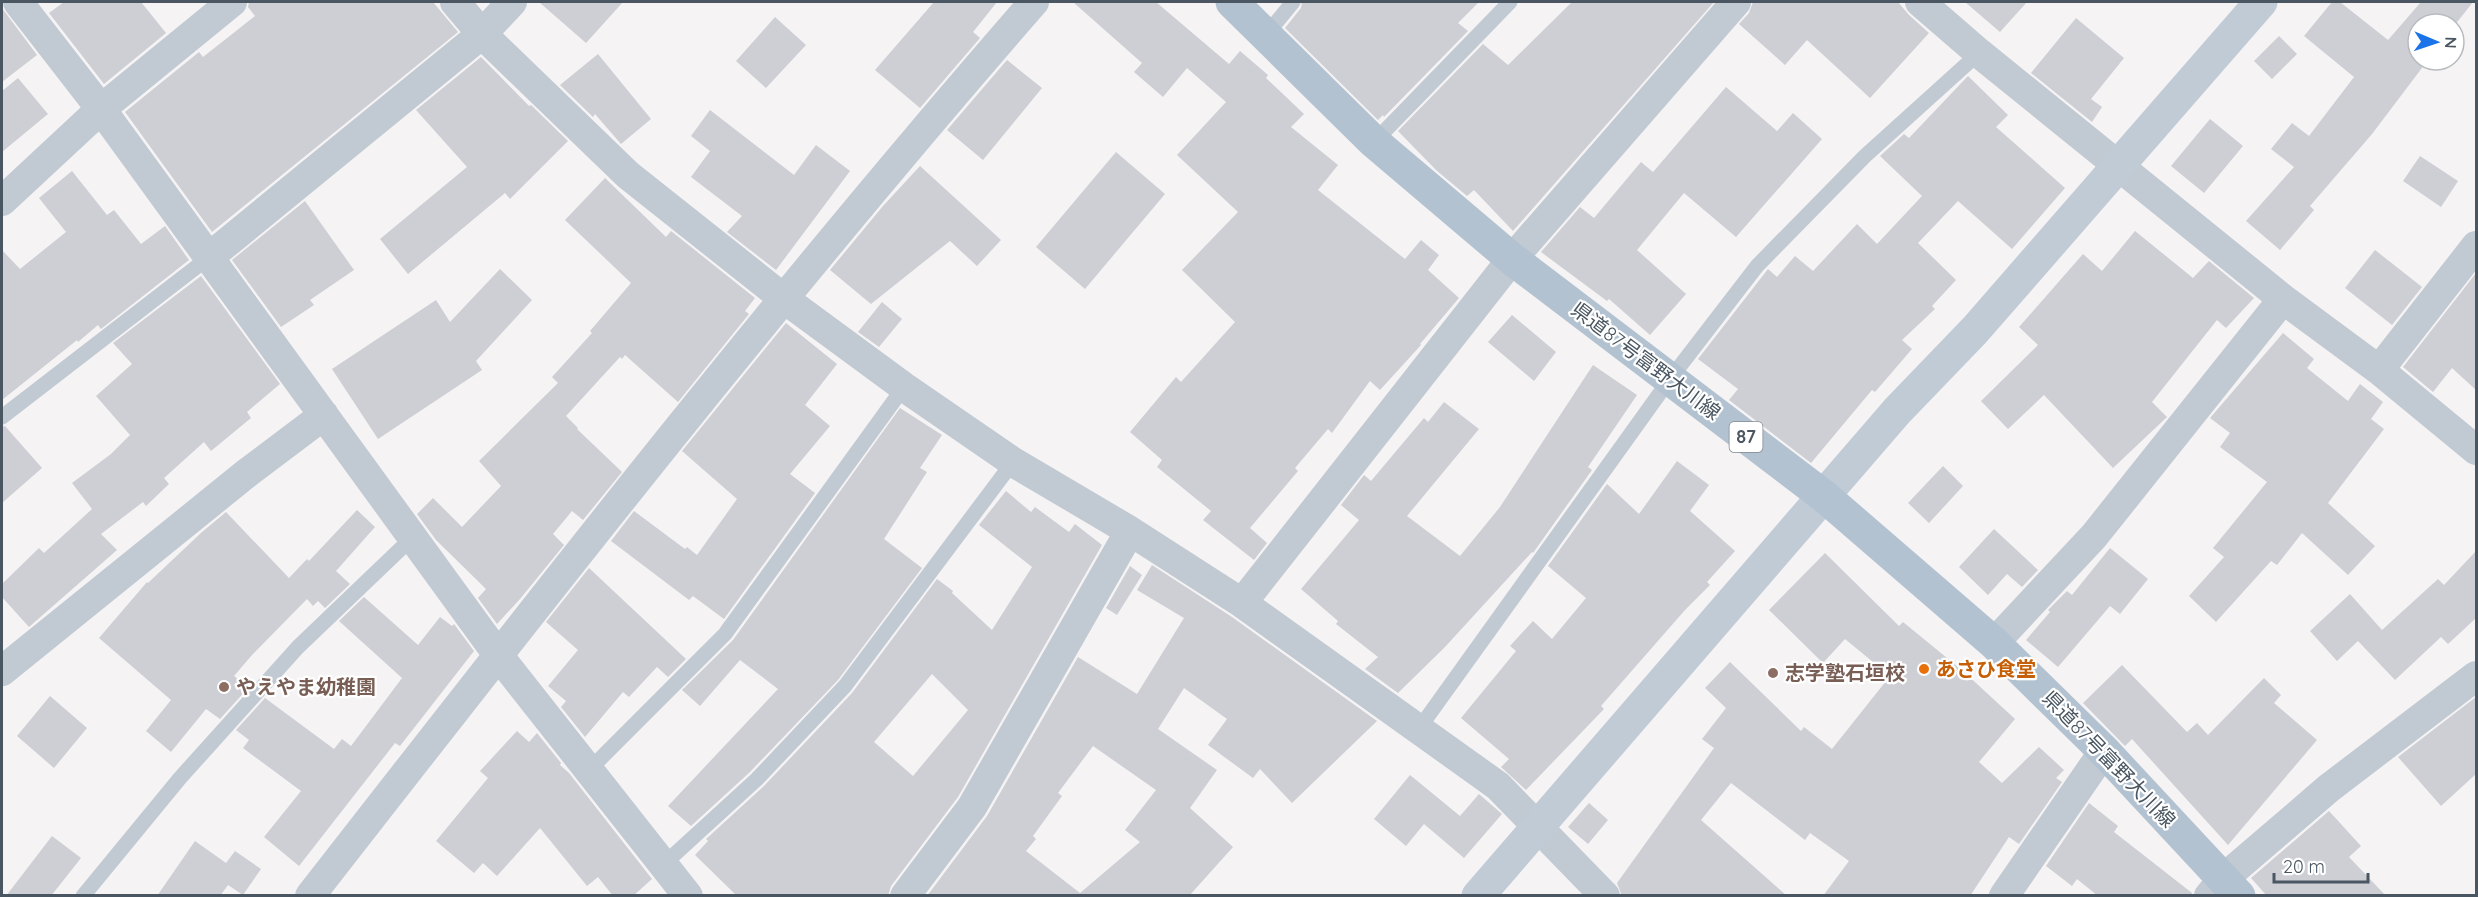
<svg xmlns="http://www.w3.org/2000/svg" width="2478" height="897" viewBox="0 0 2478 897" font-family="Quicksand,'Noto Sans JP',sans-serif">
	<rect width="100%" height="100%" fill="#f5f3f3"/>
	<path fill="#cdcfd5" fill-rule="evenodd" d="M 64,2 L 141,2 L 166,33 L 104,84 L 49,13 Z
		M 249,2 L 433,2 L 458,32 L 212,232 L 125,112 L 199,52 L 203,57 L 255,16 L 248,7 Z
		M 539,2 L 623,2 L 586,43 Z
		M 934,2 L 997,2 L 973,32 L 980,38 L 920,108 L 875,70 Z
		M 1073,2 L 1156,2 L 1229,64 L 1240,51 L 1268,75 L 1266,78 L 1304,114 L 1291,127 L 1338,165 L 1318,190 L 1405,259 L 1421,240 L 1439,255 L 1428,270 L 1459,298 L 1420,344 L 1421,345 L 1380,390 L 1370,381 L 1332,433 L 1328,429 L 1295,468 L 1298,471 L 1250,528 L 1267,543 L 1254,560 L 1203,520 L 1211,511 L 1157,467 L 1162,460 L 1130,432 L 1176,377 L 1181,382 L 1235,322 L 1182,270 L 1238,212 L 1177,155 L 1226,102 L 1187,68 L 1163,97 L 1134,72 L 1142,63 Z
		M 1302,2 L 1479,2 L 1458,23 L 1468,31 L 1384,117 L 1383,115 L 1378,120 L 1285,28 L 1301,8 Z
		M 1572,2 L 1714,2 L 1513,231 L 1474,190 L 1467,196 L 1436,170 L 1398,131 L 1483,44 L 1508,65 Z
		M 1753,2 L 1898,2 L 1909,15 L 1929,33 L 1870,98 L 1807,40 L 1785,65 L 1739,24 L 1749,13 Z
		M 1965,2 L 2027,2 L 2000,32 Z
		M 2332,2 L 2340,2 L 2388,40 L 2421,2 L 2473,2 L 2454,26 L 2454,24 L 2418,24 L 2418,60 L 2428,60 L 2372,134 L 2310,206 L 2314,210 L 2280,250 L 2246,221 L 2294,167 L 2271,149 L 2292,123 L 2309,136 L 2354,77 L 2304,36 Z
		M 2,8 L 37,55 L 2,82 L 2,7 Z
		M 775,17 L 806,45 L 766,88 L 736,61 Z
		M 2076,18 L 2124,58 L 2091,99 L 2102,107 L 2092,122 L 2031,73 Z
		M 2279,36 L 2297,54 L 2272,79 L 2254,61 Z
		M 598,54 L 651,119 L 621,144 L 595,114 L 593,117 L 560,85 Z
		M 481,57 L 529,106 L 531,105 L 568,141 L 510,199 L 505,193 L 408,274 L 380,239 L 467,167 L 416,110 Z
		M 1007,60 L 1042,88 L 983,160 L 947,130 Z
		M 1968,76 L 2008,115 L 1996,127 L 2065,188 L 2012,249 L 1958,201 L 1918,243 L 1956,280 L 1932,306 L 1935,309 L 1902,340 L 1912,349 L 1875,392 L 1872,390 L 1811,463 L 1729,400 L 1738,389 L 1698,359 L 1768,269 L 1777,277 L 1795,256 L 1813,271 L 1857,224 L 1877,244 L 1922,196 L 1880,156 L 1904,134 L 1909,138 Z
		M 18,78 L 48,114 L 2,152 L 2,91 Z
		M 1726,87 L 1777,131 L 1793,113 L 1822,139 L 1736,237 L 1684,193 L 1637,250 L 1686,294 L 1650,335 L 1609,299 L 1607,301 L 1541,252 L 1580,207 L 1594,218 L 1641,162 L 1653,172 Z
		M 710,110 L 794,175 L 816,145 L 850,171 L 776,270 L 727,232 L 742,216 L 691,177 L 710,151 L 691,136 Z
		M 2210,119 L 2243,146 L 2204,193 L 2171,166 Z
		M 1116,152 L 1165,194 L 1085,289 L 1036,247 Z
		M 2420,156 L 2458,181 L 2441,207 L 2403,181 Z
		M 920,166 L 1001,240 L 977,266 L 950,241 L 871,304 L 830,270 L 883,206 Z
		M 72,171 L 107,215 L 114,210 L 141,244 L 165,226 L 189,260 L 101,329 L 98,325 L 78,342 L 77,340 L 2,400 L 2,250 L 20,269 L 66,232 L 39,198 Z
		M 605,178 L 666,237 L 671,231 L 755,298 L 745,311 L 749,314 L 678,402 L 625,355 L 622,359 L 620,357 L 566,416 L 578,428 L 577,429 L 622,472 L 583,520 L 572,511 L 553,534 L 564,545 L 520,599 L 497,624 L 478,598 L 486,589 L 436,540 L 417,514 L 433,498 L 462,527 L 501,486 L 479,461 L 558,383 L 552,377 L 592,333 L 590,331 L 631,283 L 565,220 Z
		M 305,201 L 354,270 L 310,300 L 314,305 L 281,327 L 232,260 Z
		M 2135,231 L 2193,278 L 2209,261 L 2254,298 L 2226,328 L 2217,320 L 2152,402 L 2167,417 L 2113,468 L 2044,395 L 2008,429 L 1981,401 L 2038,345 L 2019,327 L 2083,254 L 2102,271 Z
		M 2375,250 L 2422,287 L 2392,325 L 2345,288 Z
		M 500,269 L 532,300 L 476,361 L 482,370 L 378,439 L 332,369 L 436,300 L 450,322 Z
		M 2476,273 L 2476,390 L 2452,368 L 2433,392 L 2403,367 Z
		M 201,276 L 280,384 L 247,412 L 251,418 L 211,451 L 204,442 L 164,478 L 169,484 L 146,506 L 143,502 L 101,534 L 117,550 L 29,627 L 2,597 L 2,584 L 39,548 L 44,553 L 92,509 L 72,483 L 111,454 L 130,435 L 96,396 L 132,364 L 113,343 Z
		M 882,302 L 902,319 L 879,347 L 858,332 Z
		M 1512,315 L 1556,352 L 1534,381 L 1488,342 Z
		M 786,323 L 837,364 L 805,405 L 830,426 L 790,474 L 815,493 L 724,619 L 693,596 L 689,600 L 611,541 L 634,511 L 685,549 L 687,547 L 697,555 L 737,499 L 682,451 Z
		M 2283,333 L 2314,359 L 2307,368 L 2348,401 L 2360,384 L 2383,402 L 2371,419 L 2384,429 L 2328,503 L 2375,546 L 2348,575 L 2302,533 L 2277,565 L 2271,561 L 2216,622 L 2189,596 L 2224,557 L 2213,548 L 2267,482 L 2220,447 L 2230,433 L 2210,418 Z
		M 1593,365 L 1637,395 L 1588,467 L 1592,470 L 1533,553 L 1532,552 L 1445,647 L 1398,693 L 1365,669 L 1378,657 L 1336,624 L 1338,621 L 1301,589 L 1359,520 L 1341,505 L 1364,475 L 1371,481 L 1424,418 L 1428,422 L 1444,402 L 1479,429 L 1407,516 L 1460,556 L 1500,507 Z
		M 900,408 L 942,435 L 920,468 L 927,472 L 884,539 L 922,568 L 838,680 L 750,772 L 691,826 L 668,806 L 778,689 L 740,660 L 700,706 L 682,690 L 733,640 Z
		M 5,426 L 42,468 L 2,503 L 2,427 Z
		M 1677,461 L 1709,485 L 1690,511 L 1735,551 L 1707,582 L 1710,585 L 1685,610 L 1601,706 L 1604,709 L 1526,790 L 1501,767 L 1509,759 L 1461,718 L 1516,651 L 1510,646 L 1533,621 L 1552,639 L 1586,598 L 1548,566 L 1607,484 L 1639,514 Z
		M 1943,466 L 1963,486 L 1929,523 L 1908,503 Z
		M 1006,491 L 1031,512 L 1035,507 L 1069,532 L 1075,524 L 1102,545 L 958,797 L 891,886 L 888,896 L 737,896 L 695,855 L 708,841 L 706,839 L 764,786 L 852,693 L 937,579 L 953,591 L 952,593 L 992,630 L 1032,567 L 979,525 ZM 932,674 L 968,710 L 913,776 L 874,742 Z
		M 357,510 L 375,527 L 336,571 L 350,584 L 325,608 L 318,601 L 313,606 L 307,599 L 252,655 L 234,676 L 249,687 L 220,719 L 206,709 L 171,752 L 146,731 L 171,700 L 99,638 L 147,582 L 148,583 L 202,532 L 226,512 L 289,578 L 307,559 L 309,561 Z
		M 1994,529 L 2038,570 L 2022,587 L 2007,574 L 1988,595 L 1959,567 Z
		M 2110,548 L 2148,579 L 2120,614 L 2110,606 L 2058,667 L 2026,640 L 2050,612 L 2048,610 L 2067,591 L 2072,595 Z
		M 2476,551 L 2476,618 L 2448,644 L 2441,637 L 2395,680 L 2358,641 L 2337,661 L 2310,631 L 2350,594 L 2382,630 L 2438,579 L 2444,585 Z
		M 1825,553 L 1899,626 L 1903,622 L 1963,671 L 2015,719 L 1979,762 L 2002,783 L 2039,747 L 2064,770 L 2056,778 L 2062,782 L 2019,844 L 2009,837 L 1970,896 L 1823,896 L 1849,861 L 1810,833 L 1805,840 L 1731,783 L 1701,820 L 1787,896 L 1622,896 L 1617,883 L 1714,748 L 1702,739 L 1726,708 L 1705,688 L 1730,662 L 1801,731 L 1804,727 L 1832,749 L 1890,676 L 1845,639 L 1823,663 L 1769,610 Z
		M 1152,565 L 1232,617 L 1377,721 L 1292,803 L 1260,769 L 1253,778 L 1208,745 L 1227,719 L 1184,688 L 1158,729 L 1217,770 L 1190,808 L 1233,847 L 1189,896 L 927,896 L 987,816 L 1078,657 L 1137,694 L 1184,618 L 1137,590 ZM 1093,746 L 1156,790 L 1125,830 L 1140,842 L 1080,893 L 1026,851 L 1036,839 L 1033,836 L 1062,796 L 1058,793 Z
		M 1130,566 L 1142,575 L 1117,615 L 1106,608 Z
		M 589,568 L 686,659 L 668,677 L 657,667 L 629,697 L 623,692 L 585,737 L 561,707 L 566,701 L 548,686 L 578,650 L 546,622 Z
		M 364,597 L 418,645 L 440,617 L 452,626 L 454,624 L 474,651 L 400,746 L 395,743 L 299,866 L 264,837 L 301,791 L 243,748 L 249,740 L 236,730 L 265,698 L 334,749 L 342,739 L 351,746 L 402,678 L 339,621 Z
		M 2122,665 L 2187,732 L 2197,723 L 2208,735 L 2264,678 L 2281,695 L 2274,703 L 2317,740 L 2228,845 L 2132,739 L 2125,746 L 2083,703 Z
		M 50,696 L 87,728 L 54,768 L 17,736 Z
		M 2476,697 L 2476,774 L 2441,806 L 2398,757 Z
		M 517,731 L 529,742 L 537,733 L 561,763 L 560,765 L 569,773 L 652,879 L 633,896 L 613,896 L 598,877 L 587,886 L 540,828 L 497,876 L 483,863 L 474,873 L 436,841 L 488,778 L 480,771 Z
		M 1410,775 L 1460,816 L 1479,794 L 1502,814 L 1464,858 L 1424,824 L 1406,846 L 1374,819 Z
		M 1589,803 L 1608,820 L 1588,844 L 1568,827 Z
		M 2089,803 L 2118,826 L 2114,832 L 2192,893 L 2192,896 L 2098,896 L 2077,879 L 2072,886 L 2046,866 Z
		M 2329,811 L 2361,846 L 2349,857 L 2386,896 L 2267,896 L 2251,878 Z
		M 52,836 L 81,858 L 51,896 L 6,896 Z
		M 195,841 L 226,863 L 235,851 L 261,869 L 243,895 L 228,885 L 220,896 L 157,896 Z"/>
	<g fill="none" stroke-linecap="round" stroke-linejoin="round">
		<path stroke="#c1cad2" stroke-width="15" d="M 1266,35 L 1293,2
			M 1374,142 L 1510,2
			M 2,417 L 208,258
			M 1418,730 L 1670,379 L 1757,266 L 1865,156 L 1979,53
			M 589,770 L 725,634 L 904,387
			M 664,864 L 757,779 L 845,686 L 1013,462
			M 83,896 L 180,778 L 298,647 L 413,537"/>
		<path stroke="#c1cad2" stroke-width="30" d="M 18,2 L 101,109 L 498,655 L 688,896
			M 455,2 L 482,34 L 628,175 L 783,298 L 904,387 L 1013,462 L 1130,531 L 1242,603 L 1498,786 L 1605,896
			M 1920,2 L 1979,53 L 2283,299 L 2379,370 L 2476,450
			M 2,201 L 101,109 L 232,2
			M 208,258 L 482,34 L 512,2
			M 2379,370 L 2476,246
			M 1242,603 L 1512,259 L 1736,2
			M 1994,643 L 2094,536 L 2283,299
			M 2,671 L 247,473 L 324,415
			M 310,896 C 546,593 782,291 1034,2
			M 905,896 L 972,807 L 1130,531
			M 2004,896 L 2104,751
			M 2209,896 L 2223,879 L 2329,788 L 2476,676"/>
		<path stroke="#c1cbd6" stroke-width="33" d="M 1478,896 L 1897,411 L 1975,330 L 2261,2"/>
		<path stroke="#b3c2d1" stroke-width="33" d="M 1232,2 L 1374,142 L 1512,259 L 1825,497 L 1994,643 L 2104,751 L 2239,896"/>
	</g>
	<circle fill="#e8710a" stroke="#fff" stroke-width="2" cx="1924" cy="669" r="6"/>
	<g fill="#8d6e63" stroke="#fff" stroke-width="2">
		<circle cx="1773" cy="673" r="6"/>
		<circle cx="224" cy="687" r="6"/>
	</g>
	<g text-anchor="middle" stroke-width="4.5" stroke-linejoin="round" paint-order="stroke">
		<rect fill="#fff" stroke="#808990" stroke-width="1.5" x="1729.5" y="422" width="33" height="30" rx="4.5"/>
		<g font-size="18" font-weight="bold" fill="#4a5661">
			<text x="1746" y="443">87</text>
		</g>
		<g font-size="20" fill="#4a5661" stroke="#fff">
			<text transform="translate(1646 361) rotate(37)" y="7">県道87号富野大川線</text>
			<text transform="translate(2109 759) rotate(46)" y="7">県道87号富野大川線</text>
		</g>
		<g font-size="20" font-weight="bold" fill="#c56008" stroke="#fff" text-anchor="start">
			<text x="1936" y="676">あさひ食堂</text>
		</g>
		<g font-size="20" font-weight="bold" fill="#785e54" stroke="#fff" text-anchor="start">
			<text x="1785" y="680">志学塾石垣校</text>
			<text x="236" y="694">やえやま幼稚園</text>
		</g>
	</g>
	<rect width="2478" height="897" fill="none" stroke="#4a5661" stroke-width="6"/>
	<g transform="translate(2436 42) rotate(92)"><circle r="28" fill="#ffffff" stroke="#b7bbc0" stroke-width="1.5"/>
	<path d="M0-4.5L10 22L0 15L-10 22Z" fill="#1a73e8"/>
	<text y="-9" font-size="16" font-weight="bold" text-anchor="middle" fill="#4a5661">N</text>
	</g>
	<path d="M2274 873v9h94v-9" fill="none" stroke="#4a5661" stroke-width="3"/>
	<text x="2283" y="873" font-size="18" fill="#4a5661" stroke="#ffffff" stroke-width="4.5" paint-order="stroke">20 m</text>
</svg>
